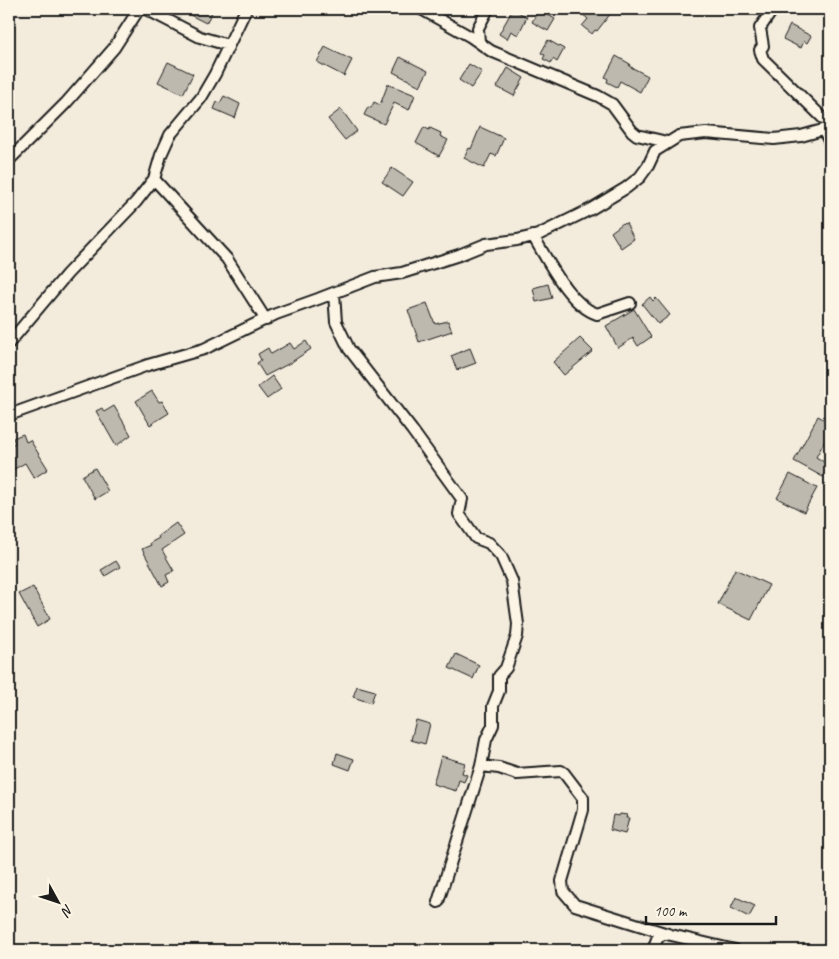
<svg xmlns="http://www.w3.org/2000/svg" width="839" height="959" viewBox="0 0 839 959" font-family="Caveat,sans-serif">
	<rect width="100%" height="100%" fill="#f3ecdd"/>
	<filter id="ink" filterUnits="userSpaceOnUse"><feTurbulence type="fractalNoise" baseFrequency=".02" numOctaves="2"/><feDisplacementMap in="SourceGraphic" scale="10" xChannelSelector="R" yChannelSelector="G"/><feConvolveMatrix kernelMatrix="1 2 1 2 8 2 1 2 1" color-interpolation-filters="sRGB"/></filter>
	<g filter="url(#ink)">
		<path fill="#beb9ae" stroke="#1c1c1c" d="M 190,9 L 214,9 L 206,23 L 188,14 Z
			M 513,9 L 527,17 L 518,35 L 511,31 L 507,39 L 499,34 Z
			M 539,9 L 548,9 L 545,13 L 555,19 L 548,31 L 532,22 Z
			M 584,9 L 612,9 L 609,12 L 611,13 L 597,31 L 595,30 L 592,34 L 582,26 L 588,19 L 581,13 Z
			M 790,25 L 811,36 L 807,43 L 804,41 L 801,48 L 783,39 Z
			M 548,40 L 564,49 L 557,62 L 553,59 L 551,63 L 543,59 L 545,55 L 541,53 Z
			M 325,47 L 352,60 L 344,76 L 317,62 Z
			M 616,56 L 630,64 L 629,66 L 648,76 L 640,92 L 620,81 L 617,87 L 607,82 L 608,79 L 605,77 Z
			M 400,57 L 428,71 L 420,86 L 393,72 Z
			M 168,62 L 193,74 L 183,94 L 158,82 Z
			M 469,64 L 482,72 L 471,88 L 459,80 Z
			M 508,68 L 524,78 L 514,96 L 497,87 Z
			M 388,84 L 415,95 L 409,110 L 394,103 L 384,124 L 364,115 L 368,107 L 371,108 L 374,102 L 380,105 Z
			M 224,96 L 240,104 L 235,118 L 214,109 L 217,102 L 220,103 Z
			M 341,109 L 357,131 L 345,140 L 328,119 Z
			M 424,127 L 429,130 L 430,128 L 441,133 L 440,136 L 448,140 L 439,156 L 416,143 Z
			M 480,127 L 504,138 L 496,156 L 491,154 L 484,168 L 464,158 L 469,148 L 471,149 Z
			M 392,168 L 413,182 L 403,196 L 382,182 Z
			M 623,223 L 624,224 L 626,223 L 634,239 L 621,248 L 611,232 Z
			M 548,284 L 552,298 L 536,302 L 533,288 Z
			M 650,297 L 653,301 L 656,298 L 670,315 L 658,324 L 642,304 Z
			M 427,303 L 435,324 L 448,321 L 452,331 L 419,342 L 408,310 Z
			M 634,309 L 651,337 L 638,346 L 633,338 L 618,348 L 606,326 Z
			M 580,338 L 593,351 L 564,375 L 553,362 Z
			M 306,341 L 311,349 L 290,363 L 265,376 L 257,363 L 261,360 L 258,354 L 268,348 L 271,354 L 273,353 L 290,343 L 294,349 Z
			M 470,348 L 476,363 L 457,370 L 451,356 Z
			M 272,376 L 281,389 L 267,399 L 258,387 Z
			M 152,391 L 159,402 L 162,401 L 169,413 L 150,425 L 136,401 Z
			M 114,406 L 131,435 L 116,446 L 96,411 L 102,408 L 104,412 Z
			M 818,416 L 830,423 L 830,439 L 827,437 L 816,457 L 829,465 L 823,477 L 794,461 Z
			M 23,434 L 26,442 L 30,440 L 48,469 L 34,478 L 25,463 L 9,472 L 9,446 L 15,443 L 13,438 Z
			M 95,468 L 108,491 L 95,499 L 82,476 Z
			M 790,474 L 817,488 L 804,512 L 777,498 Z
			M 176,523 L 184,535 L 162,550 L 174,571 L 166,575 L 169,582 L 162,586 L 142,549 L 151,545 L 150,543 L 159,538 L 158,536 Z
			M 116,561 L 120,567 L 105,576 L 101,570 Z
			M 735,569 L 769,585 L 751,620 L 718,604 Z
			M 33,587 L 50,619 L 37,627 L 19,594 Z
			M 456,654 L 479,665 L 473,679 L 449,668 Z
			M 357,686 L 375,691 L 371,703 L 353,697 Z
			M 416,720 L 430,724 L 425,744 L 411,740 Z
			M 337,753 L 354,759 L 350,770 L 334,764 Z
			M 441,756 L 465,763 L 462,773 L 467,775 L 464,782 L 459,780 L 456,791 L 433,784 Z
			M 620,814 L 627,815 L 626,818 L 629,818 L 625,834 L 610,830 L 613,815 L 619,816 Z
			M 736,897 L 755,906 L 749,917 L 731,908 Z"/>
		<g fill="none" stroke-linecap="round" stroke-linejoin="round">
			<g stroke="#1c1c1c" stroke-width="9">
				<path id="service" d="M 821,131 L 830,148"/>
			</g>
			<g stroke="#1c1c1c" stroke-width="14">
				<path id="minor" d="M 146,9 L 200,37 L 228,45
					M 421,9 L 471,37 L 491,51 L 598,96 L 612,104 L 632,131 L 637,135 L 667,142
					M 773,9 L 760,28 L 763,46 L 760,50 L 763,59 L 824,119 L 830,123
					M 479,42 L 478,28 L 488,9
					M 9,160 L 66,103 L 114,48 L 139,9
					M 154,179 L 227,259 L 266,320
					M 533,236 C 548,260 569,305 597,314 L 630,303
					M 334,293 L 336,322 L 349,349 L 412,430 L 462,499 L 459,514 L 476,538 L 489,543 L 501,556 L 512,581 L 518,624 L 517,636 L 506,668 L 499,676 L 499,691 L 493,706 L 493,725 L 486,740 L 481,766 L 438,902
					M 9,343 L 67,274 L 136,202 L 154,179 L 161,155 L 170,135 L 201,98 L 215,74 L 246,9
					M 9,415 L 148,365 L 204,349 L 276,314 L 318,299 L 375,277 L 402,273 L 459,255 L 486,244 L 517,240 L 538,235 L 591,209 L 626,188 L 640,177 L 648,166 L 655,151 L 679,136 L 706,133 L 774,139 L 801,136 L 830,128
					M 481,766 L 499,768 L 517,774 L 561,771 L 564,773 L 583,798 L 583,810 L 562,881 L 563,891 L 575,905 L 671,935 L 735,950
					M 653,950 L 657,939 L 663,933"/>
			</g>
			<use href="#service" stroke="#fcf5e5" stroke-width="5"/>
			<use href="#minor" stroke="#fcf5e5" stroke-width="10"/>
		</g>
	</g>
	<rect width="839" height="959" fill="none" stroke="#fcf5e5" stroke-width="30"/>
	<rect x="15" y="15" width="809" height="929" fill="none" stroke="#1c1c1c" stroke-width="2" filter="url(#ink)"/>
	<g transform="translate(58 902) rotate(130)" stroke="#fcf5e5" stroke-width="4" paint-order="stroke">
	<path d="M0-4L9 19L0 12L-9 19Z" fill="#1c1c1c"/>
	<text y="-8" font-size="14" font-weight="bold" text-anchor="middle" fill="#1c1c1c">N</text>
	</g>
	<path d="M646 916v8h130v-8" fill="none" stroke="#1c1c1c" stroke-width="2.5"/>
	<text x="654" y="916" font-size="15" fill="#1c1c1c" stroke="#fcf5e5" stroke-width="4" paint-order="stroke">100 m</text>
</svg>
